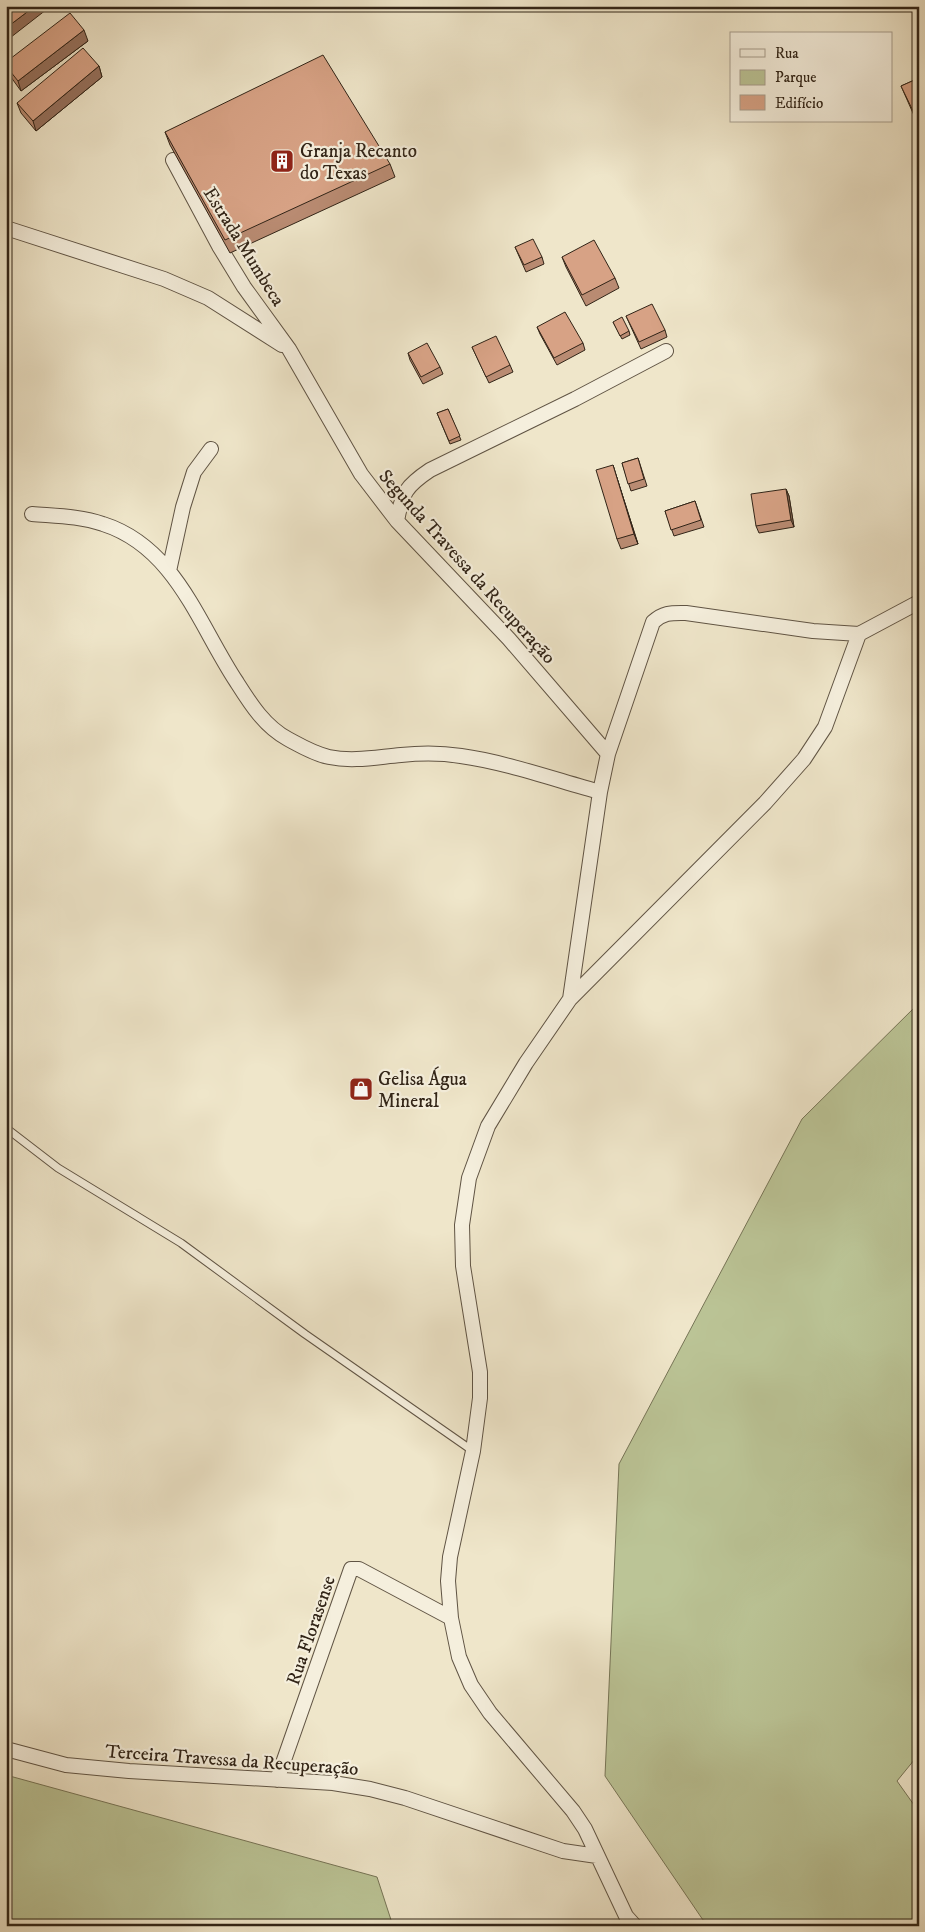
<svg xmlns="http://www.w3.org/2000/svg" width="925" height="1932" viewBox="0 0 925 1932" font-family="'IM FELL DW Pica',serif">
	<rect width="100%" height="100%" fill="#efe6ca"/>
	<filter id="stains"><feTurbulence type="fractalNoise" baseFrequency=".004" numOctaves="4"/><feColorMatrix values="0 0 0 0 .2 0 0 0 0 .09 0 0 0 0 .02 0 0 0 .5 -.17"/></filter>
	<radialGradient id="worn" r=".72"><stop offset=".6" stop-color="#630" stop-opacity="0"/><stop offset="1" stop-color="#630" stop-opacity=".3"/></radialGradient>
	<path fill="#bbc496" stroke="#767456" d="M 919,1003 L 919,1754 L 897,1781 L 919,1812 L 919,1926 L 727,1926 L 703,1920 L 605,1776 L 619,1464 L 802,1119 Z
		M 6,1775 L 377,1877 L 393,1926 L 6,1926 Z"/>
	<g fill="none" stroke-linecap="round" stroke-linejoin="round">
		<g stroke="#605444" stroke-width="9">
			<path id="lane" d="M 6,1128 L 58,1168 L 181,1243 L 305,1334 L 473,1451"/>
		</g>
		<g stroke="#605444" stroke-width="16">
			<path id="street" d="M 173,160 L 219,246 L 244,287 L 289,349 L 361,474 L 397,521 L 509,639 L 608,754
				M 6,228 L 164,279 L 208,298 L 282,345
				M 32,514 C 56,516 80,516 103,524 C 175,547 198,623 236,681 C 250,703 264,726 288,739 C 301,746 314,754 329,757 C 353,762 377,757 401,755 C 420,753 442,753 461,756 C 505,762 556,780 600,792
				M 397,521 C 402,493 406,486 430,470 L 575,399 L 666,351
				M 169,571 L 183,507 L 194,472 L 211,449
				M 570,999 L 765,803 L 804,759 L 825,727 L 859,634
				M 6,1749 L 66,1765 L 129,1771 L 333,1783 L 370,1789 L 405,1798 L 563,1851 L 597,1856
				M 277,1780 L 351,1569 L 359,1569 L 451,1618
				M 635,1926 L 626,1916 L 585,1829 L 573,1811 L 490,1713 L 471,1685 L 459,1657 L 451,1618 L 448,1581 L 450,1557 L 473,1451 L 480,1398 L 480,1372 L 463,1266 L 462,1225 L 469,1178 L 488,1126 L 526,1063 L 570,999 L 600,792 L 608,754 L 653,622 C 664,612 672,613 686,613 L 813,631 L 859,634 L 919,602"/>
		</g>
		<use href="#lane" stroke="#f5efdd" stroke-width="7"/>
		<use href="#street" stroke="#f5efdd" stroke-width="14"/>
	</g>
	<path fill="#b98b72" stroke="#312417" d="M 88,41 L 21,91 L 8,73 L 6,69 L 6,62 Z
		M 99,66 L 102,77 L 36,131 L 21,113 L 17,103 Z
		M 919,78 L 919,119 L 916,120 L 901,86 Z
		M 165,132 L 390,164 L 395,177 L 230,253 L 170,145 Z
		M 515,247 L 542,257 L 544,264 L 526,272 Z
		M 562,257 L 615,278 L 619,288 L 586,306 L 566,267 Z
		M 626,316 L 665,330 L 667,337 L 641,349 Z
		M 613,322 L 629,331 L 630,335 L 622,339 Z
		M 537,327 L 583,343 L 585,350 L 557,365 L 540,334 Z
		M 472,347 L 510,365 L 513,372 L 489,383 Z
		M 408,353 L 440,367 L 443,374 L 423,384 L 410,360 Z
		M 448,409 L 461,440 L 450,444 L 437,413 Z
		M 638,458 L 647,486 L 631,491 L 622,463 Z
		M 616,475 L 638,544 L 621,549 L 617,539 Z
		M 786,489 L 789,496 L 794,527 L 759,533 L 756,526 Z
		M 695,501 L 704,527 L 674,536 L 665,511 Z"/>
	<path fill="#96715d" stroke="#312417" d="M 35,6 L 51,6 L 6,41 L 6,28 Z
		M 84,30 L 88,41 L 21,91 L 18,81 Z
		M 99,66 L 102,77 L 36,131 L 33,121 Z
		M 613,465 L 616,475 L 638,544 L 634,534 Z
		M 786,489 L 789,496 L 794,527 L 791,520 Z"/>
	<path fill="#d7a285" stroke="#312417" d="M 6,6 L 35,6 L 6,28 Z
		M 70,13 L 84,30 L 18,81 L 6,66 L 6,62 Z
		M 83,48 L 99,66 L 33,121 L 17,103 Z
		M 323,55 L 390,164 L 225,240 L 165,132 Z
		M 919,78 L 919,110 L 914,113 L 901,86 Z
		M 533,239 L 542,257 L 524,265 L 515,247 Z
		M 594,240 L 615,278 L 582,295 L 562,257 Z
		M 652,304 L 665,330 L 639,342 L 626,316 Z
		M 565,312 L 583,343 L 554,358 L 537,327 Z
		M 622,317 L 629,331 L 620,336 L 613,322 Z
		M 496,336 L 510,365 L 486,377 L 472,347 Z
		M 427,343 L 440,367 L 421,377 L 408,353 Z
		M 448,409 L 460,436 L 449,441 L 437,413 Z
		M 638,458 L 644,479 L 628,484 L 622,463 Z
		M 613,465 L 634,534 L 617,539 L 596,470 Z
		M 786,489 L 791,520 L 756,526 L 751,494 Z
		M 695,501 L 701,520 L 671,530 L 665,511 Z"/>
	<defs>
		<g id="building-square" transform="scale(1.25)"><rect x="-9" y="-9" width="18" height="18" rx="4" fill="#8f2418" stroke="#f5efdd"/><path d="M-4-6H4V6H1V3H-1V6H-4ZM-2.5-4.3h1.7v1.8h-1.7ZM.8-4.3h1.7v1.8H.8ZM-2.5-1h1.7V.8h-1.7ZM.8-1h1.7V.8H.8Z" fill="#fff"/></g>
		<g id="shop-square" transform="scale(1.25)"><rect x="-9" y="-9" width="18" height="18" rx="4" fill="#8f2418" stroke="#f5efdd"/><path d="M-5-2.5h2.3a2.7 3.5 0 0 1 5.4 0H5L5.5 6h-11ZM-1.5-2.5h3a1.5 2.3 0 0 0-3 0Z" fill="#fff"/></g>
	</defs>
	<g fill-rule="evenodd">
		<use href="#building-square" x="282" y="161"/>
		<use href="#shop-square" x="361" y="1089"/>
	</g>
	<g text-anchor="middle" stroke-width="4.5" stroke-linejoin="round" paint-order="stroke">
		<g font-size="19" fill="#312417" stroke="#f5efdd" text-anchor="start">
			<text x="300" y="157">Granja Recanto<tspan x="300" dy="22">do Texas</tspan></text>
			<text x="378" y="1085">Gelisa Água<tspan x="378" dy="22">Mineral</tspan></text>
		</g>
		<g font-size="19" fill="#312417" stroke="#f5efdd">
			<text transform="translate(245 246) rotate(58)" y="7">Estrada Mumbeca</text>
			<text transform="translate(468 566) rotate(48)" y="7">Segunda Travessa da Recuperação</text>
			<text transform="translate(310 1630) rotate(-71)" y="7">Rua Florasense</text>
			<text transform="translate(232 1759) rotate(4)" y="7">Terceira Travessa da Recuperação</text>
		</g>
	</g>
	<rect width="925" height="1932" fill="none" stroke="#efe6ca" stroke-width="25"/>
	<rect x="8" y="8" width="910" height="1917" fill="none" stroke="#312417" stroke-width="2.5"/>
	<rect x="12" y="12" width="900" height="1907" fill="none" stroke="#312417"/>
	<rect x="730" y="32" width="162" height="90" fill="#f5efdd" stroke="#a79e8e"/>
	<rect x="740" y="49" width="25" height="8" fill="#f5efdd" stroke="#a79e8e"/>
	<text x="775" y="58" font-size="15" fill="#312417">Rua</text>
	<rect x="740" y="70" width="25" height="15" fill="#bbc496" stroke="#a79e8e"/>
	<text x="775" y="82" font-size="15" fill="#312417">Parque</text>
	<rect x="740" y="95" width="25" height="15" fill="#d7a285" stroke="#a79e8e"/>
	<text x="775" y="108" font-size="15" fill="#312417">Edifício</text>
	<rect width="100%" height="100%" filter="url(#stains)"/>
	<rect width="100%" height="100%" fill="url(#worn)"/>
</svg>
